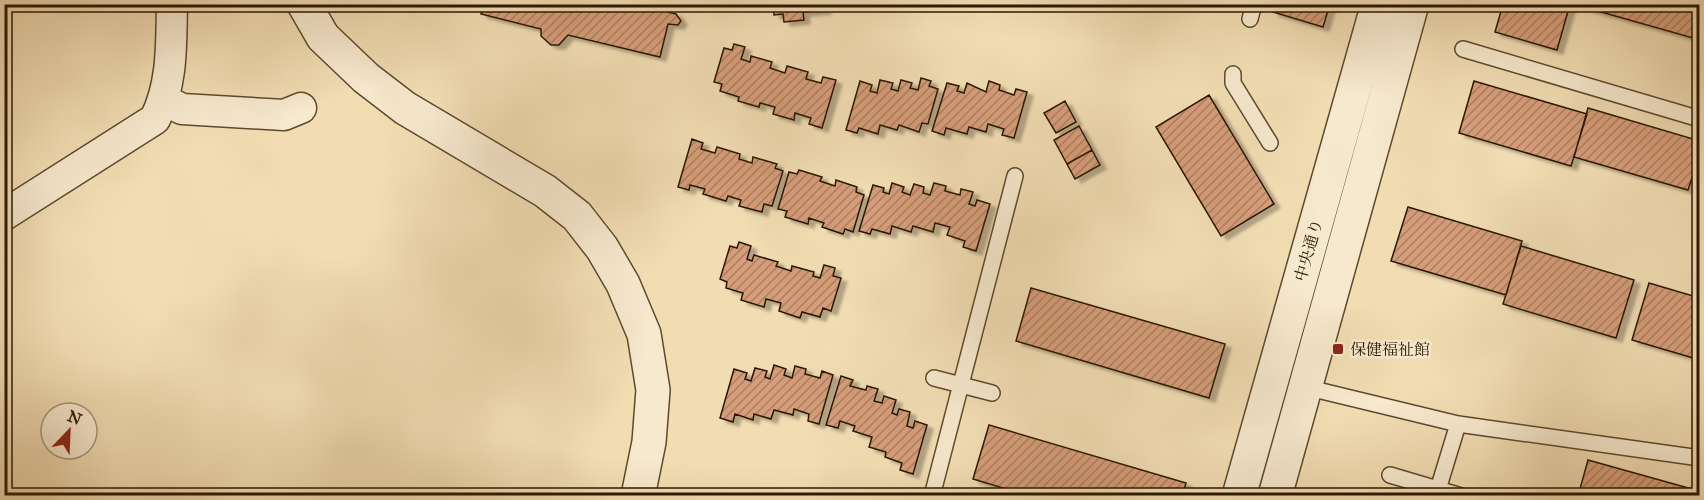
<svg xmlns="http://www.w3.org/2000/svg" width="1704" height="500" viewBox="0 0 1704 500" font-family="'IM FELL Great Primer','Noto Serif JP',serif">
	<defs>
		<pattern id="building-hatch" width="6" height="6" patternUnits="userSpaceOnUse" patternTransform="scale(1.5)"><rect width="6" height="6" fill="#d59d79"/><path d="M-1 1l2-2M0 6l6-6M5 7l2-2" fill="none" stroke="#ad7f61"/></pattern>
		<filter id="shadow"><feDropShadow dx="6" dy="4" stdDeviation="1.5" flood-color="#0004"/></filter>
	</defs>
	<rect width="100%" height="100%" fill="#f2ddb3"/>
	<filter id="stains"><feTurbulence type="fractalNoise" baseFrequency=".00333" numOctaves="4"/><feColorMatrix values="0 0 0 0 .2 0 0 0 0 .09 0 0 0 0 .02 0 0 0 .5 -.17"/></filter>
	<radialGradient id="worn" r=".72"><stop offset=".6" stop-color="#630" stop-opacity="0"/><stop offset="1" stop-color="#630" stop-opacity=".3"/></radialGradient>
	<path fill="url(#building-hatch)" stroke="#2b1900" stroke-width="1.5" filter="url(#shadow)" d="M 483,4 L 637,4 L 676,14 L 681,21 L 678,25 L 668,24 L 660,57 L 568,35 L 559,45 L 551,45 L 541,36 L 541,29 L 481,14 Z
		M 773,4 L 824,4 L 825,10 L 803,12 L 804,20 L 784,22 L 783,14 L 774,15 Z
		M 1275,4 L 1330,4 L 1323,27 L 1273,12 Z
		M 1503,4 L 1570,4 L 1557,50 L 1495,32 Z
		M 1588,4 L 1700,4 L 1700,40 L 1587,8 Z
		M 734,44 L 745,47 L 741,59 L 750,62 L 751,56 L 772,62 L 770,68 L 785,73 L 787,66 L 808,72 L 806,79 L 821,83 L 823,77 L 836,80 L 822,128 L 809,124 L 811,118 L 795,113 L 794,120 L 773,114 L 775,107 L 760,103 L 759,107 L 738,101 L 739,97 L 720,91 L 722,84 L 714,82 L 724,48 L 732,50 Z
		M 921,78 L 931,81 L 929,86 L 938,89 L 928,124 L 922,123 L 919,132 L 899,125 L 897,130 L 880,125 L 878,134 L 859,128 L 857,133 L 846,130 L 860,81 L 872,85 L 870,91 L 877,93 L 880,80 L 893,83 L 891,89 L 898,91 L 901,80 L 912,83 L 910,88 L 918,90 Z
		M 989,81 L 1000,85 L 999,90 L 1014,95 L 1016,89 L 1027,92 L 1014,138 L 1002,135 L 1004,129 L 988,124 L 986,132 L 969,127 L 967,134 L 946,128 L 944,135 L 932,131 L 947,83 L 959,86 L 957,91 L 964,93 L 967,83 L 986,92 Z
		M 1474,81 L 1587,114 L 1571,166 L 1459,133 Z
		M 1209,95 L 1274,204 L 1221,236 L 1156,127 Z
		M 1065,101 L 1076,122 L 1056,133 L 1044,113 Z
		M 1588,108 L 1700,141 L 1700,153 L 1688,190 L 1574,157 Z
		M 1079,126 L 1092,150 L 1067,164 L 1054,140 Z
		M 692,139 L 703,143 L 701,149 L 715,153 L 717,147 L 740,154 L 739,159 L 752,163 L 753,157 L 777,164 L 775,168 L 783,171 L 772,206 L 764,204 L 762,212 L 739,206 L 741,200 L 728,196 L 726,201 L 703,194 L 705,189 L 690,185 L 689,190 L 678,187 Z
		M 1092,150 L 1100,165 L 1075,179 L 1067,164 Z
		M 799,170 L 822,177 L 820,181 L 835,186 L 836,180 L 857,187 L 856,192 L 864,195 L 853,232 L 845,229 L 843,234 L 822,227 L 824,223 L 809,218 L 808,224 L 785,217 L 787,211 L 778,209 L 789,172 L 797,174 Z
		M 892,183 L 904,187 L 902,192 L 910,195 L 914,184 L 924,187 L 923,193 L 930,195 L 934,183 L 946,186 L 945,191 L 960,195 L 961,189 L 973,192 L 969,204 L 975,206 L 977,200 L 990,204 L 976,251 L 963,247 L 965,241 L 947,235 L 950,227 L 935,223 L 933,232 L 913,226 L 911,232 L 892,226 L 890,234 L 872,229 L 870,234 L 859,231 L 873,185 L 884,188 L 883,192 L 889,194 Z
		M 1408,207 L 1522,241 L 1506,295 L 1391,261 Z
		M 739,242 L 751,246 L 747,259 L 752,261 L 754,255 L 778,262 L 776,266 L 791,271 L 792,266 L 814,272 L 813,276 L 820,278 L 824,265 L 835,268 L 833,276 L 841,278 L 831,311 L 823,308 L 820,317 L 802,312 L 800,318 L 779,311 L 781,303 L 766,299 L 764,307 L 741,300 L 743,293 L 726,288 L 727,282 L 720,279 L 730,246 L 737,248 Z
		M 1521,246 L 1634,280 L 1616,338 L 1503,304 Z
		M 1649,283 L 1700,298 L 1700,360 L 1632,340 Z
		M 1031,288 L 1225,344 L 1209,398 L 1016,341 Z
		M 774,365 L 786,369 L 784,375 L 792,378 L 795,366 L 806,369 L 805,374 L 820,378 L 822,371 L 833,375 L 819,424 L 808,421 L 809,414 L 794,409 L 793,415 L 774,410 L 771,419 L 754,414 L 753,420 L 735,414 L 733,422 L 720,418 L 734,369 L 747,373 L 745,379 L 751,381 L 755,368 L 767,371 L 765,377 L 770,379 Z
		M 841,376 L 853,380 L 850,386 L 866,390 L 867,386 L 878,389 L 874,401 L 882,403 L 884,396 L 896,400 L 892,413 L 897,415 L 899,409 L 910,412 L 907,426 L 913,428 L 915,421 L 927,425 L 913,474 L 900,470 L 902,463 L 885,457 L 886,452 L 869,447 L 872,437 L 853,431 L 855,426 L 840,421 L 838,428 L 826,425 Z
		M 989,425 L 1186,483 L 1182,496 L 1030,496 L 973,479 Z
		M 1588,460 L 1692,489 L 1694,481 L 1700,482 L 1700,496 L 1578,496 Z"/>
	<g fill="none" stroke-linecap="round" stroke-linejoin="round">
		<g stroke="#5d4a2d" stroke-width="18">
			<path id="service" d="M 1250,19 L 1254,4
				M 1463,49 L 1700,119
				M 1233,74 L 1233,83 L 1270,143
				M 934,378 L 992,393
				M 1305,387 L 1458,424 L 1700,458
				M 1390,475 L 1461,496
				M 932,496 L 1015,176
				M 1436,496 L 1458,424"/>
		</g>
		<g stroke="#5d4a2d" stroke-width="33">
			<path id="minor" d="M 164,100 L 182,109 L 284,115 L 301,108
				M 4,215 L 155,119 C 173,83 171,44 172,4"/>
		</g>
		<g stroke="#5d4a2d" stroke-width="36">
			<path id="tertiary" d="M 304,4 L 323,37 L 366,78 L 405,108 L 545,191 L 577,216 L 602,248 L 623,284 L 644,334 L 653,390 L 649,442 L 638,496
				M 1239,496 L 1378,4
				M 1275,496 L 1412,4"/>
		</g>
		<use href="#service" stroke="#f7e9ce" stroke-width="15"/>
		<use href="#minor" stroke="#f7e9ce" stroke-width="30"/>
		<use href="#tertiary" stroke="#f7e9ce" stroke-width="33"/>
	</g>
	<rect fill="#8f2418" stroke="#f7e9ce" stroke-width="2" x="1332" y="343" width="12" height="12" rx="3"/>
	<g text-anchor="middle" stroke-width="5" stroke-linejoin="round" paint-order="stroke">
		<g font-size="16" fill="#2b1900" stroke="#f7e9ce">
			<text transform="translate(1308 250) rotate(-74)" y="6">中央通り</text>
		</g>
		<g font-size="16" fill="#2b1900" stroke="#f7e9ce" text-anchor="start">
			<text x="1350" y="355">保健福祉館</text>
		</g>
	</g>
	<rect width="1704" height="500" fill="none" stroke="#f2ddb3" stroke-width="24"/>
	<rect x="6" y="6" width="1692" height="488" fill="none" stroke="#2b1900" stroke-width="3"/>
	<rect x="12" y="12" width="1680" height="476" fill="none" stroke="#2b1900" stroke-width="1.5"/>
	<g transform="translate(69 431) rotate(23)"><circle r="28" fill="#f7e9ce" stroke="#a5967c" stroke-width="1.5"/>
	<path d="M0-4.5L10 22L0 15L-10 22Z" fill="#8f2418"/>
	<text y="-9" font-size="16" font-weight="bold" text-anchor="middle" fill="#2b1900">N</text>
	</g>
	<rect width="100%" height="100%" filter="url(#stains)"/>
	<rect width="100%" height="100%" fill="url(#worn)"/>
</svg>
